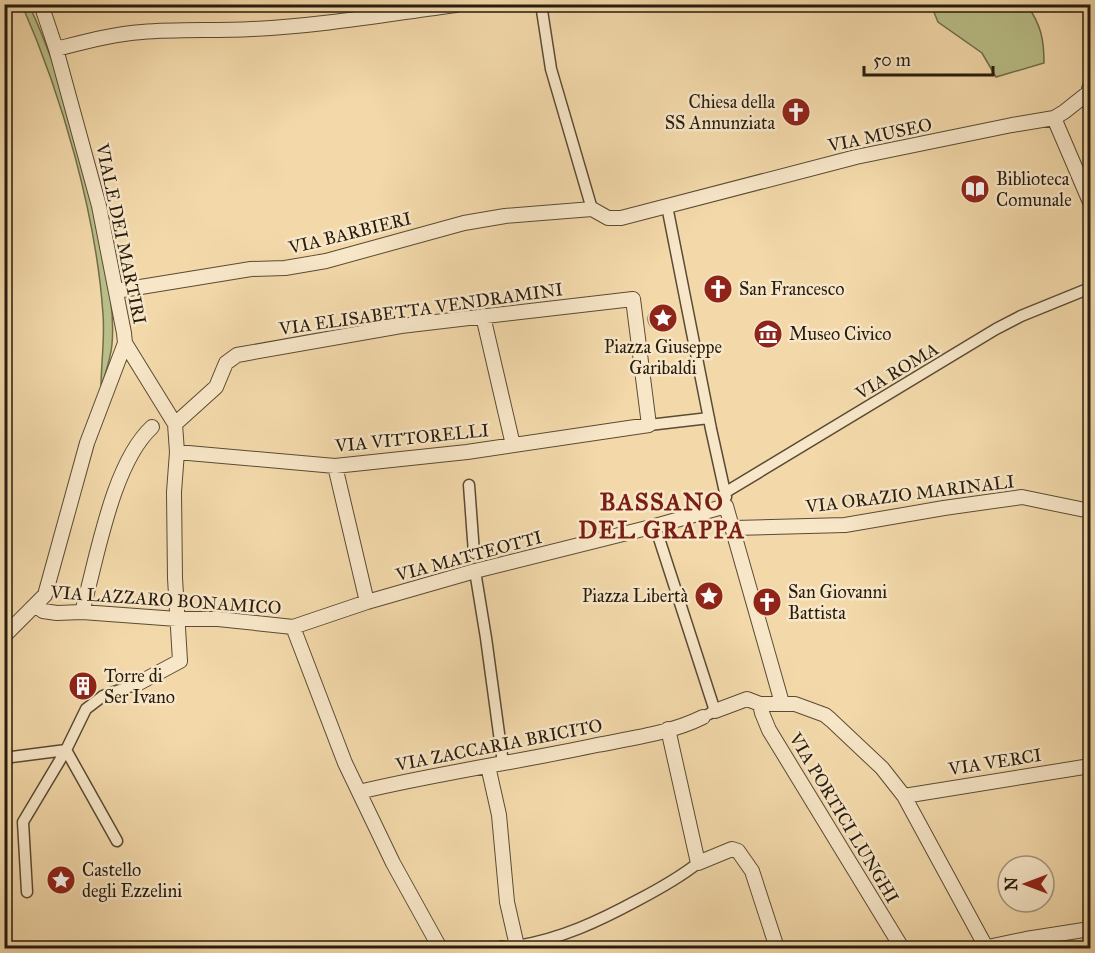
<svg xmlns="http://www.w3.org/2000/svg" width="1095" height="953" viewBox="0 0 1095 953" font-family="'IM FELL Great Primer',serif">
	<rect width="100%" height="100%" fill="#f3d9aa"/>
	<filter id="stains"><feTurbulence type="fractalNoise" baseFrequency=".00333" numOctaves="4"/><feColorMatrix values="0 0 0 0 .2 0 0 0 0 .09 0 0 0 0 .02 0 0 0 .5 -.17"/></filter>
	<radialGradient id="worn" r=".72"><stop offset=".6" stop-color="#630" stop-opacity="0"/><stop offset="1" stop-color="#630" stop-opacity=".3"/></radialGradient>
	<path fill="#babf89" stroke="#706e4b" stroke-width="1.5" d="M 22,5 L 29,5 C 64,80 84,163 101,244 C 107,276 115,311 112,344 C 111,358 105,374 101,388 C 101,363 105,339 103,314 C 96,214 62,96 22,5 Z
		M 931,5 L 1027,5 C 1041,25 1044,39 1044,63 L 996,77 L 982,53 L 938,22 Z"/>
	<path fill="#9bbaa8" stroke="#6d7b6a" stroke-width="1.5" d="M648 319a10 10 0 1 1 20 0a10 10 0 1 1-20 0Z"/>
	<g fill="none" stroke-linecap="round" stroke-linejoin="round">
		<g stroke="#5a4b34" stroke-width="13">
			<path id="pedestrian" d="M 541,4 L 551,69 L 592,209
				M 667,206 L 711,429 L 726,497
				M 649,425 L 709,418
				M 469,485 L 474,553
				M 726,492 L 996,329 L 1021,316 L 1090,288
				M 655,526 L 715,711 L 709,714
				M 475,571 L 486,638 L 503,763
				M 66,750 L 117,841
				M 4,758 L 66,750 L 86,709 L 103,696 L 137,684
				M 27,892 L 23,822 L 66,750
				M 517,946 C 561,939 599,921 638,900 C 659,889 679,878 698,863"/>
		</g>
		<g stroke="#5a4b34" stroke-width="16">
			<path id="minor" d="M 56,49 C 84,42 113,34 142,32 C 178,29 215,31 252,29 C 320,26 388,14 456,5
				M 1054,118 L 1090,202
				M 116,291 L 251,269 L 285,268 L 326,261 L 464,223 L 505,216 L 592,209 L 608,218 L 621,218 L 856,157 L 1012,125 L 1054,118 L 1064,112 L 1088,93 L 1090,86
				M 483,316 L 513,445
				M 125,343 L 175,424 L 177,452 L 174,492 L 175,578 L 180,661 L 137,684
				M 175,424 L 216,387 L 226,363 L 237,355 L 401,326 L 633,299 L 649,425 L 467,452 L 335,466 L 177,452
				M 335,466 L 367,602
				M 734,528 L 845,525 L 944,508 L 1022,497 L 1090,511
				M 36,606 L 43,611 L 57,613 L 82,612 L 177,619 L 218,619 L 293,627 L 367,602 L 475,571 L 655,526 L 726,506 L 782,703
				M 82,612 C 97,559 112,464 152,427
				M 293,627 L 345,763 L 393,863 L 440,948
				M 4,636 L 45,595 L 87,443 L 125,343 L 124,333 L 99,206 L 56,49 L 41,4
				M 760,704 L 762,713 L 769,730 L 902,948
				M 715,711 L 747,699 L 760,704 L 795,704 L 825,715 L 831,720 L 882,768 L 904,796 L 986,947
				M 668,729 L 698,863 L 732,849 L 738,851 L 752,871 L 777,948
				M 488,766 L 499,815 L 507,902 L 517,946 L 502,948
				M 359,792 C 438,773 518,762 597,745 C 632,738 671,733 703,717
				M 904,796 L 1090,766
				M 983,948 L 1026,939 L 1090,929"/>
		</g>
		<use href="#pedestrian" stroke="#f7e6c8" stroke-width="10"/>
		<use href="#minor" stroke="#f7e6c8" stroke-width="14"/>
	</g>
	<defs>
		<g id="church-disc" transform="scale(1.5)"><circle r="9.5" fill="#8f2418" stroke="#f7e6c8"/><path d="M-1.2-6h2.4v3.5h3.3v2.4h-3.3V6h-2.4V-.1h-3.3v-2.4h3.3Z" fill="#fff"/></g>
		<g id="library-disc" transform="scale(1.5)"><circle r="9.5" fill="#8f2418" stroke="#f7e6c8"/><path d="M-6-4Q-3-5.5-.7-3.5V5Q-3 3-6 4ZM6-4Q3-5.5 .7-3.5V5Q3 3 6 4Z" fill="#fff"/></g>
		<g id="sight-disc" transform="scale(1.5)"><circle r="9.5" fill="#8f2418" stroke="#f7e6c8"/><path d="M0-6L1.8-2.2L6-1.7L2.9 1.2L3.7 5.4L0 3.3L-3.7 5.4L-2.9 1.2L-6-1.7L-1.8-2.2Z" fill="#fff"/></g>
		<g id="museum-disc" transform="scale(1.5)"><circle r="9.5" fill="#8f2418" stroke="#f7e6c8"/><path d="M0-6L6-3V-2H-6V-3ZM-5-1h2V3h-2ZM-1-1h2V3h-2ZM3-1h2V3H3ZM-6 4H6V6H-6Z" fill="#fff"/></g>
		<g id="building-disc" transform="scale(1.5)"><circle r="9.5" fill="#8f2418" stroke="#f7e6c8"/><path d="M-4-6H4V6H1V3H-1V6H-4ZM-2.5-4.3h1.7v1.8h-1.7ZM.8-4.3h1.7v1.8H.8ZM-2.5-1h1.7V.8h-1.7ZM.8-1h1.7V.8H.8Z" fill="#fff"/></g>
	</defs>
	<g fill-rule="evenodd">
		<use href="#church-disc" x="796" y="112"/>
		<use href="#library-disc" x="975" y="189"/>
		<use href="#church-disc" x="718" y="289"/>
		<use href="#sight-disc" x="663" y="318"/>
		<use href="#museum-disc" x="768" y="334"/>
		<use href="#sight-disc" x="709" y="596"/>
		<use href="#church-disc" x="767" y="602"/>
		<use href="#building-disc" x="83" y="686"/>
		<use href="#sight-disc" x="61" y="880"/>
	</g>
	<g text-anchor="middle" stroke-width="5" stroke-linejoin="round" paint-order="stroke">
		<g font-size="18" fill="#271c0d" stroke="#f7e6c8" text-anchor="start">
			<text x="775" y="108" text-anchor="end">Chiesa della<tspan x="775" dy="21">SS Annunziata</tspan></text>
			<text x="996" y="185">Biblioteca<tspan x="996" dy="21">Comunale</tspan></text>
			<text x="739" y="295">San Francesco</text>
			<text x="789" y="340">Museo Civico</text>
			<text x="663" y="353" text-anchor="middle">Piazza Giuseppe<tspan x="663" dy="21">Garibaldi</tspan></text>
			<text x="788" y="598">San Giovanni<tspan x="788" dy="21">Battista</tspan></text>
			<text x="688" y="602" text-anchor="end">Piazza Libertà</text>
			<text x="104" y="682">Torre di<tspan x="104" dy="21">Ser Ivano</tspan></text>
			<text x="82" y="876">Castello<tspan x="82" dy="21">degli Ezzelini</tspan></text>
		</g>
		<g font-size="18" fill="#271c0d" stroke="#f7e6c8">
			<text transform="translate(880 135) rotate(-12)" y="6">VIA MUSEO</text>
			<text transform="translate(350 233) rotate(-14)" y="6">VIA BARBIERI</text>
			<text transform="translate(121 234) rotate(78)" y="6">VIALE DEI MARTIRI</text>
			<text transform="translate(421 309) rotate(-8)" y="6">VIA ELISABETTA VENDRAMINI</text>
			<text transform="translate(897 371) rotate(-31)" y="6">VIA ROMA</text>
			<text transform="translate(412 438) rotate(-6)" y="6">VIA VITTORELLI</text>
			<text transform="translate(910 494) rotate(-7)" y="6">VIA ORAZIO MARINALI</text>
			<text transform="translate(469 556) rotate(-15)" y="6">VIA MATTEOTTI</text>
			<text transform="translate(166 600) rotate(4)" y="6">VIA LAZZARO BONAMICO</text>
			<text transform="translate(499 745) rotate(-11)" y="6">VIA ZACCARIA BRICITO</text>
			<text transform="translate(995 762) rotate(-9)" y="6">VIA VERCI</text>
			<text transform="translate(844 818) rotate(59)" y="6">VIA PORTICI LUNGHI</text>
		</g>
		<g font-size="24" font-weight="bold" letter-spacing="1.5" fill="#7a1f14" stroke="#f7e6c8">
			<text x="662" y="510">BASSANO<tspan x="662" dy="28">DEL GRAPPA</tspan></text>
		</g>
	</g>
	<rect width="1095" height="953" fill="none" stroke="#f3d9aa" stroke-width="24"/>
	<rect x="6" y="6" width="1083" height="941" fill="none" stroke="#271c0d" stroke-width="3"/>
	<rect x="12" y="12" width="1071" height="929" fill="none" stroke="#271c0d" stroke-width="1.5"/>
	<g transform="translate(1026 884) rotate(270)"><circle r="28" fill="#f7e6c8" stroke="#a4957d" stroke-width="1.5"/>
	<path d="M0-4.5L10 22L0 15L-10 22Z" fill="#8f2418"/>
	<text y="-9" font-size="16" font-weight="bold" text-anchor="middle" fill="#271c0d">N</text>
	</g>
	<path d="M864 66v9h129v-9" fill="none" stroke="#271c0d" stroke-width="3"/>
	<text x="873" y="66" font-size="18" fill="#271c0d" stroke="#f7e6c8" stroke-width="4.5" paint-order="stroke">50 m</text>
	<rect width="100%" height="100%" filter="url(#stains)"/>
	<rect width="100%" height="100%" fill="url(#worn)"/>
</svg>
